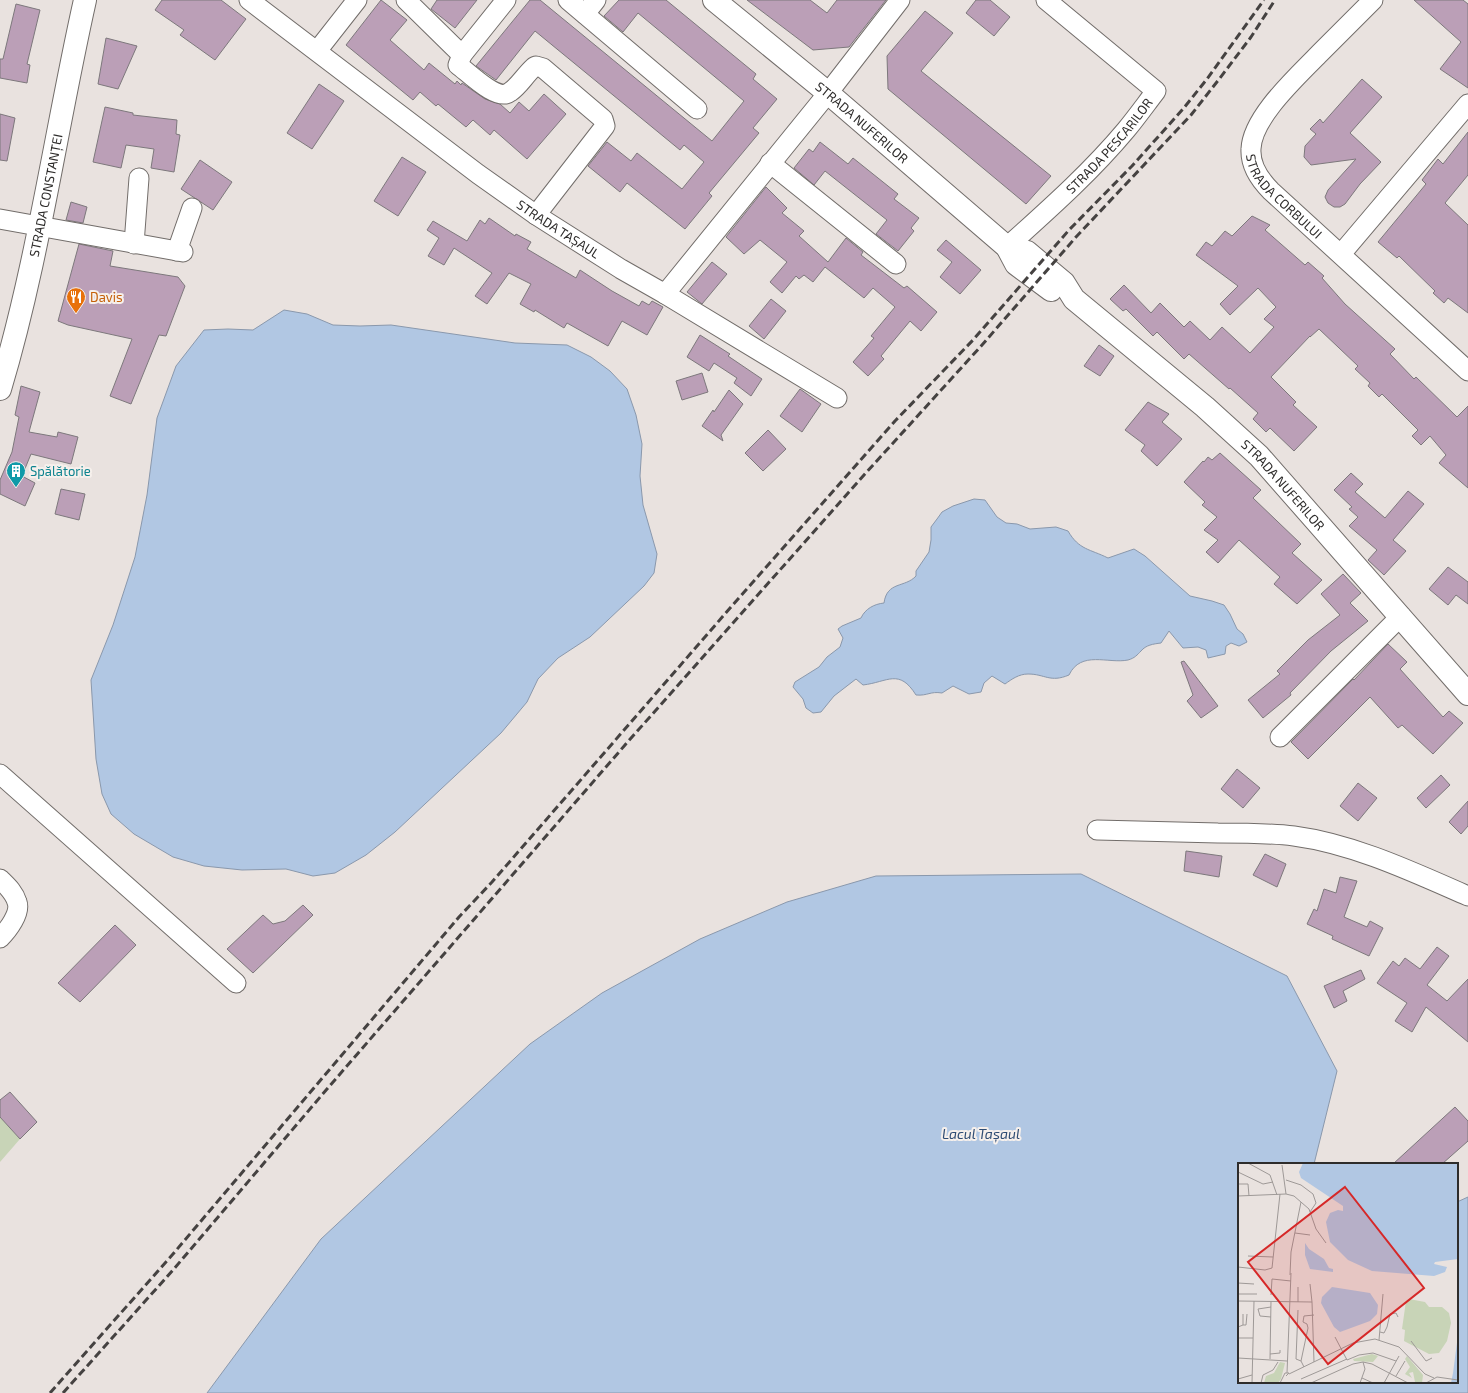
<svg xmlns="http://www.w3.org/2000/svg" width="1468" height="1393" viewBox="0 0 1468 1393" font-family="'Exo 2',sans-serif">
	<rect width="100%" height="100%" fill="#e9e2df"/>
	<path fill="#c8d4b7" d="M 0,1117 L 20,1139 L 0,1162 Z"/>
	<path fill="#b1c7e3" stroke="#8a98ac" d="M 284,310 L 307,314 L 333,325 L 360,326 L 391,325 L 515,343 L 567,345 L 591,357 L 610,371 L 627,389 L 636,415 L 642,444 L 640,476 L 643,505 L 657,554 L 654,573 L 644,586 L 590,637 L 558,658 L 538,679 L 527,702 L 501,733 L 395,832 L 366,855 L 335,873 L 313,876 L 286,869 L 242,870 L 204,866 L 173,857 L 134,834 L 111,814 L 102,794 L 96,759 L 91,680 L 113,625 L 135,557 L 147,495 L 157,418 L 176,366 L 204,330 L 228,329 L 253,330 Z
		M 974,499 L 985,500 L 997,517 L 1006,523 L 1017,524 L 1030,529 L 1056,527 L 1068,531 C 1079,550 1090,549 1108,558 L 1134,549 L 1145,556 L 1190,596 L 1212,601 L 1224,605 L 1230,614 L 1237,629 L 1243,634 L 1247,642 L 1239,646 L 1231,643 L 1226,646 L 1225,654 L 1208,658 L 1206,650 L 1198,647 L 1183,648 L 1169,631 L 1161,643 C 1153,644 1146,645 1141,651 C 1137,655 1135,658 1128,660 C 1108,664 1081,650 1069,675 C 1050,683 1045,674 1028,674 C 1019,674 1012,679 1005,684 L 992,676 L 984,683 L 981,692 L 969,694 L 953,686 L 942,693 C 930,691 928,696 916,695 C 899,668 888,682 863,685 L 856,679 L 834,696 L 821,712 L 813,713 L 806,708 L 803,699 L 793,687 L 795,682 L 819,667 L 827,657 L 840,647 L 843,638 L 838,629 L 842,626 L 861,618 C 865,609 874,604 884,603 C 887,581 905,588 916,576 L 916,571 L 929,552 L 931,540 L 931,527 L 937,519 L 942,512 L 953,506 Z
		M 1081,874 L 1287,976 L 1337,1071 L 1314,1164 L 1239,1164 L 1239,1382 L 1457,1382 L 1457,1202 L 1468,1197 L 1468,1393 L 207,1393 L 321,1239 L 530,1044 L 602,993 L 700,939 L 787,902 L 876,876 Z"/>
	<path fill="#bb9fb7" stroke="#7d787c" d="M 162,0 L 221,0 L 246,19 L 215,60 L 180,35 L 184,30 L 155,10 Z
		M 381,0 L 407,20 L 390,40 L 424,70 L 429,63 L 455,84 L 457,81 L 461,85 L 462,83 L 485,99 L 500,104 L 510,113 L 519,102 L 529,111 L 544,94 L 566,114 L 527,159 L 494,130 L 490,135 L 473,120 L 466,127 L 438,104 L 436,106 L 420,92 L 413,100 L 346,45 Z
		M 437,0 L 477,0 L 455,28 L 431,9 Z
		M 530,0 L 540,0 L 712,141 L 744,101 L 638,13 L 623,32 L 604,16 L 619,0 L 666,0 L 756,74 L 753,79 L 777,99 L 753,128 L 759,133 L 709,193 L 712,196 L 685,229 L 627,183 L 620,192 L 588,166 L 607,142 L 631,161 L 637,153 L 682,189 L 704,162 L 684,145 L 680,150 L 535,31 L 496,80 L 476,66 Z
		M 747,0 L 810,0 L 827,13 L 837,0 L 886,0 L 849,47 L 813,50 Z
		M 976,0 L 990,0 L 1010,17 L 994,36 L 966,13 Z
		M 1414,0 L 1463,0 L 1468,4 L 1468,88 L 1440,69 L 1461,42 Z
		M 16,4 L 40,10 L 27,64 L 30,65 L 27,83 L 0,78 L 0,59 L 3,59 Z
		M 925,11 L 953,33 L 921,71 L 1051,176 L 1026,204 L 888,89 L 887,56 Z
		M 106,38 L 137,46 L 118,89 L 98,84 Z
		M 1362,79 L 1382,97 L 1350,133 L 1381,162 L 1360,184 L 1345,204 L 1340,207 L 1334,207 L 1328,203 L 1325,197 L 1328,190 L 1356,159 L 1311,165 L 1304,157 L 1305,146 L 1316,134 L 1310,129 L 1320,119 L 1323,123 Z
		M 319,84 L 344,101 L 312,149 L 287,133 Z
		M 105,107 L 133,113 L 133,115 L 177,120 L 176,134 L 180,135 L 174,172 L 151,168 L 154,149 L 126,145 L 121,168 L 93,162 Z
		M 0,114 L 15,118 L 7,161 L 0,160 Z
		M 1468,132 L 1468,175 L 1445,203 L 1468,225 L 1468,313 L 1448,298 L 1444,303 L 1433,293 L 1435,291 L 1399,256 L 1397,258 L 1378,242 L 1426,184 L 1422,180 L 1438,159 L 1443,164 Z
		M 820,142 L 848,164 L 853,158 L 898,194 L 894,199 L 919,218 L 911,228 L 914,231 L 898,251 L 876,234 L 887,220 L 825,171 L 814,185 L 794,168 L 809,149 L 813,152 Z
		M 402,157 L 426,172 L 398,216 L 374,201 Z
		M 200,160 L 232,182 L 213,210 L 181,189 Z
		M 766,187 L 787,208 L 782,213 L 804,231 L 799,236 L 828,262 L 846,238 L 863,252 L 861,255 L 904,288 L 907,286 L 937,312 L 921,331 L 910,321 L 881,356 L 884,359 L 868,376 L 853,362 L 874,338 L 871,336 L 895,307 L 873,288 L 864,298 L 825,267 L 813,282 L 804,275 L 799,279 L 796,276 L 782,293 L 770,282 L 787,262 L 760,240 L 744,254 L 726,237 Z
		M 71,202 L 87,207 L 83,223 L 66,220 Z
		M 1252,216 L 1270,225 L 1265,230 L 1305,265 L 1308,262 L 1324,276 L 1322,278 L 1345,304 L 1395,349 L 1390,354 L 1414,379 L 1416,377 L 1457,417 L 1468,406 L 1468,488 L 1439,463 L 1446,455 L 1430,436 L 1421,445 L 1412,436 L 1418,430 L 1382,394 L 1379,397 L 1368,386 L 1370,383 L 1355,369 L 1358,366 L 1319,329 L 1310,337 L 1310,336 L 1271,377 L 1296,402 L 1293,405 L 1317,427 L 1294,451 L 1270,428 L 1266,432 L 1253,419 L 1258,413 L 1230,388 L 1229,389 L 1189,354 L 1184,359 L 1157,332 L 1153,336 L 1126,309 L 1123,311 L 1110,299 L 1124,285 L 1151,313 L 1160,303 L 1184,327 L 1190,321 L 1210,340 L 1222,327 L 1250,353 L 1274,327 L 1264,319 L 1276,307 L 1258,288 L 1230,315 L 1220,304 L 1238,286 L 1196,255 L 1206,242 L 1212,246 L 1225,231 L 1232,236 Z
		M 489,218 L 515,236 L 516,234 L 531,242 L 527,249 L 576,278 L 580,270 L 612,291 L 639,306 L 642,301 L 649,305 L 652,301 L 663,307 L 647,335 L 622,321 L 608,346 L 567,323 L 564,328 L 535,310 L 534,312 L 520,304 L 531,284 L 509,273 L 487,304 L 475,296 L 492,273 L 454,248 L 444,265 L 428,256 L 439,238 L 427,230 L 433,221 L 467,241 L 480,220 L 485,224 Z
		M 946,240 L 981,270 L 960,294 L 940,277 L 952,262 L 937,250 Z
		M 79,244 L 113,251 L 110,266 L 178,277 L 185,286 L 166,336 L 159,335 L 131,404 L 110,396 L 132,339 L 68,325 L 58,321 Z
		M 712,262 L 727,274 L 702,304 L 687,292 Z
		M 771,299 L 786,311 L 764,339 L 749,326 Z
		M 700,335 L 730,354 L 728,356 L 762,379 L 751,396 L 734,383 L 737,378 L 714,363 L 709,371 L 687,357 Z
		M 1099,345 L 1114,356 L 1100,376 L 1084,366 Z
		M 702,373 L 708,392 L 682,400 L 676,381 Z
		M 21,386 L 40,392 L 29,432 L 57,437 L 58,432 L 78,437 L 71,464 L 31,454 L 22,476 L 35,483 L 25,506 L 0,494 L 0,480 L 12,452 L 19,417 L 15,415 Z
		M 800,389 L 821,404 L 802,432 L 780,416 Z
		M 729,390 L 743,404 L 721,435 L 723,441 L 702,426 L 713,410 L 714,412 Z
		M 1148,402 L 1169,414 L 1162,422 L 1182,439 L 1157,466 L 1141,451 L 1145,445 L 1125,430 Z
		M 768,430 L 786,449 L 763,471 L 745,453 Z
		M 1220,453 L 1261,490 L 1253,498 L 1301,544 L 1292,553 L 1322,580 L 1297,604 L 1274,584 L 1280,577 L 1239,540 L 1218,563 L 1206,552 L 1218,540 L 1204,530 L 1217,517 L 1202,505 L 1205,502 L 1184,482 L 1203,461 L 1204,462 L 1208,457 L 1212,460 Z
		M 1351,473 L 1363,484 L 1355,492 L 1385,518 L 1408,491 L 1424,504 L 1393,540 L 1406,551 L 1384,575 L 1368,560 L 1377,550 L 1349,526 L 1358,517 L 1349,509 L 1352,507 L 1334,490 Z
		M 61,489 L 85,494 L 79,520 L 55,514 Z
		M 1448,567 L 1468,582 L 1468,604 L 1456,595 L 1448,605 L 1429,589 Z
		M 1343,574 L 1361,593 L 1350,603 L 1368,621 L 1331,651 L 1290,693 L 1291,695 L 1263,718 L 1248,700 L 1280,674 L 1277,671 L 1308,640 L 1340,615 L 1321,594 Z
		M 1388,644 L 1407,662 L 1400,669 L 1443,717 L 1449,711 L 1463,723 L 1433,754 L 1402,725 L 1398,728 L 1370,697 L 1308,759 L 1291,742 L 1353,679 L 1354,680 Z
		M 1184,661 L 1218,706 L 1201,718 L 1187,701 L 1193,695 L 1181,662 Z
		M 1237,769 L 1260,788 L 1243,808 L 1221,789 Z
		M 1441,775 L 1450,785 L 1426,808 L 1417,798 Z
		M 1358,783 L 1377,798 L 1358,821 L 1340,806 Z
		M 1468,801 L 1468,826 L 1461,834 L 1449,822 Z
		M 1186,851 L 1222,856 L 1219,877 L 1184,871 Z
		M 1265,854 L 1286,864 L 1277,887 L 1253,875 Z
		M 1340,877 L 1357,881 L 1344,917 L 1367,927 L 1370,921 L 1383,928 L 1369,956 L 1332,939 L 1333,936 L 1307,924 L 1314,909 L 1317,911 L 1324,889 L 1336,893 Z
		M 303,905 L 313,915 L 253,973 L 227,949 L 263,915 L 273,924 L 285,921 Z
		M 115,925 L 136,945 L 80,1002 L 58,983 Z
		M 1437,947 L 1449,956 L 1427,985 L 1447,1001 L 1468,979 L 1468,1042 L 1426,1007 L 1412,1032 L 1395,1021 L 1407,1003 L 1377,983 L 1393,961 L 1399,966 L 1405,958 L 1420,969 Z
		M 1361,970 L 1365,979 L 1343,991 L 1347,1001 L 1334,1008 L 1324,986 Z
		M 10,1092 L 37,1122 L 20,1139 L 0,1117 L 0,1100 Z
		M 1455,1107 L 1468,1121 L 1468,1141 L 1442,1164 L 1393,1164 Z"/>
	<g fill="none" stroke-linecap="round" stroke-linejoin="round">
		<g stroke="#726d6a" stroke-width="21">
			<g id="street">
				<path id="s1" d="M 249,0 L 478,174 L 536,215 L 621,269 L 665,294 L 828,93 L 900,0"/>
				<path d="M 406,0 L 462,55"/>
				<path d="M 506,0 L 462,55 L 458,65 C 469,73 497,102 510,92 C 519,86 525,75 534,67 L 536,66 L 543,68 L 603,119 L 605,126 L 536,215"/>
				<path d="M 568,0 L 697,109"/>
				<path id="s2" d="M 1373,0 C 1355,18 1337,36 1319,54 C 1298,76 1252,117 1251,149 C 1250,166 1259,179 1271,191 L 1468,371"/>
				<path d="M 585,14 L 596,0"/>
				<path d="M 317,51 L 357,0"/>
				<path d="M 770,163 L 896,264"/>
				<path d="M 0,219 L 183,252"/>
				<path d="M 134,244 L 139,178"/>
				<path id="s3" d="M 1007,247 C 1048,210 1090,173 1126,130 C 1136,118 1146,104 1156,91 L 1046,0"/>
				<path d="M 177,251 L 192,208"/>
				<path d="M 1341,254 L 1468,104"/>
				<path d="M 665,294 L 837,398"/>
				<path d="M 1280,737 L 1401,616"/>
				<path d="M 0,774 L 236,983"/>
				<path d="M 1097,830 C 1138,831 1178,832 1218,833 C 1243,833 1269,833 1294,836 C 1354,844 1413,872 1468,896"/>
				<path d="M 0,879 C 7,886 14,892 17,902 C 21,913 8,930 0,938"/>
			</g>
		</g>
		<g stroke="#726d6a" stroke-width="24">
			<g id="secondary">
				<path id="s4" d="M 714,0 L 828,93 L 1007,247 L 1016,264 L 1051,290"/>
				<path id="s5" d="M 1007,247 L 1027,252 L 1064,283 L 1074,299 L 1205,407 L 1259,456 L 1468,694"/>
				<path id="s6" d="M 0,389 C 38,262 56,129 85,0"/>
			</g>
		</g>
		<use href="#street" stroke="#fff" stroke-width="19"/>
		<use href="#secondary" stroke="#fff" stroke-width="22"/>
		<path stroke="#454241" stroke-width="3" stroke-dasharray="8 4" stroke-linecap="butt" d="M 50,1393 L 173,1254 L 459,917 L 492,882 L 731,607 L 895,421 L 973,340 L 1069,230 L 1132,166 L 1183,109 L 1207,79 L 1264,0
			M 63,1393 L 173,1270 L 327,1089 L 625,745 L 864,475 L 982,345 L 1076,237 L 1191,115 L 1220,78 L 1251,37 L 1275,0"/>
	</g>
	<defs>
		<g id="restaurant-pin" transform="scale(1)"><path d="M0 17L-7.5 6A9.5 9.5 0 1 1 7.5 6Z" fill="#e8710a" stroke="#f6f0ec"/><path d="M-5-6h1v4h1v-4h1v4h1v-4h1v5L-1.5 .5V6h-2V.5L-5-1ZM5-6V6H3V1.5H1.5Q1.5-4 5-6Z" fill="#fff"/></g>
		<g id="building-pin" transform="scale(1)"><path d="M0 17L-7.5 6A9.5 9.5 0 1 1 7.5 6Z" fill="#0f9aa8" stroke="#f6f0ec"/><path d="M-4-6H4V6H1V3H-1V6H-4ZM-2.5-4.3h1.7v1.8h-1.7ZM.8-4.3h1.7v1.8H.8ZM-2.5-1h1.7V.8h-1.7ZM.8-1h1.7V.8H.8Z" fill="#fff"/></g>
	</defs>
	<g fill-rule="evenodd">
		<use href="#restaurant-pin" x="76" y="297"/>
		<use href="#building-pin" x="16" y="471"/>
	</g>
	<g text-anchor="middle" stroke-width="4" stroke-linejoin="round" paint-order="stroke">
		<g font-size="13" fill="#2e2c2b" stroke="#f6f0ec">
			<text dy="5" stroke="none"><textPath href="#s4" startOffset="192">STRADA NUFERILOR</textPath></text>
			<text dy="5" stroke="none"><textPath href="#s3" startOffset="144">STRADA PESCARILOR</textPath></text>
			<text dy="5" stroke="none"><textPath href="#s2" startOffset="255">STRADA CORBULUI</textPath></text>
			<text dy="5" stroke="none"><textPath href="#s6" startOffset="199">STRADA CONSTANȚEI</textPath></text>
			<text dy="5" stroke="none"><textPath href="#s1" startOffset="385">STRADA TAȘAUL</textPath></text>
			<text dy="5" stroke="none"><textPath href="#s5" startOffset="368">STRADA NUFERILOR</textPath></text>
		</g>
		<g font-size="13" fill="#c56008" stroke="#f6f0ec" text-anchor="start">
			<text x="90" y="302">Davis</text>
		</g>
		<g font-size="13" fill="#0d838f" stroke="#f6f0ec" text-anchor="start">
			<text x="30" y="476">Spălătorie</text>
		</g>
		<g font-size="14" font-style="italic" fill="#2e4c74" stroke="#f6f0ec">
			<text x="981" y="1139">Lacul Tașaul</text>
		</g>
	</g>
	<g transform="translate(1238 1163)">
		<rect width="220" height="220" fill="#e9e2df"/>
		<path d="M 171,136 L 187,139 L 191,144 L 204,144 L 211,150 L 213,160 L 209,178 L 201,190 L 191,191 L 166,178 L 167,167 L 164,166 L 168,138 ZM 134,191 L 140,193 L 135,199 L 116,198 L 115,196 ZM 169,193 L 185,212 L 184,220 L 177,219 L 175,209 L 171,210 L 174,215 L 167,211 L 172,204 L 167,196 ZM 42,199 L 47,200 L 43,216 L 40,220 L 26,220 L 28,213 L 36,210 Z" fill="#c8d4b7"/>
		<path d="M 65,0 L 220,0 L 220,96 L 197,99 L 196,101 L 209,104 L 207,109 L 196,113 L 134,108 L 110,97 L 92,79 L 88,59 L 92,50 L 100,47 L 105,48 L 105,43 L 63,15 L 61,9 ZM 67,80 L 71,86 L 86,96 L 91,105 L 95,106 L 95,109 L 72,106 L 67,92 ZM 94,124 L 132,130 L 140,142 L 139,151 L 132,158 L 102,169 L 96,164 L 83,140 L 84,134 ZM 220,172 L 220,220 L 213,220 L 215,210 Z" fill="#b1c7e3"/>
		<path fill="none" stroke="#9e9997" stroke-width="1" d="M 10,0 L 32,12 L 39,32M 44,2 L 48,31M 0,9 L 25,21 L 35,19M 48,17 L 63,22 L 75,31 L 78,40 L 72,49M 0,21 L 10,21 L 11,33M 0,33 L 48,31 L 56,33 L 71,46 L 78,66 L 88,80M 57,70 L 72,72M 10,93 L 35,94M 0,104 L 27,107 L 34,105 L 42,31M 52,112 L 53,89 L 63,39M 0,120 L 16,121M 72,121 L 74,139M 0,131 L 19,131M 33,132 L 34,116 L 53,118M 0,138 L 74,139 L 76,199M 60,139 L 60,124M 60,147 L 58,196 L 63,198 L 66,204M 33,154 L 22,153 L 20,146 L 33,144M 5,162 L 8,162 L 9,151M 0,164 L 5,162 L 5,151M 142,169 L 146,170 L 149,164 L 152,151 L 158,150 L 160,154M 97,174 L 109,197M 0,175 L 15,175M 141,177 L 145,131M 173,178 L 188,198 L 194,195M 32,191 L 42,190 L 42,187M 0,195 L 49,198M 32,196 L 33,138M 109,197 L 121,192 L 135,190 L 158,198M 63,198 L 70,165 L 69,161 L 65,159 L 66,153 L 76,152M 49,210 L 53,110M 51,211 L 115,180 L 137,176 L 161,184 L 187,211 L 196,215M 158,213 L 167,198M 124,215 L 135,220M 0,216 L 14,212M 63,216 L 109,196M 14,220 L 16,138M 23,220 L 25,212 L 35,207 L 40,199M 42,220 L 47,210 L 51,210 L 48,213M 73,220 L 115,201 L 125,199 L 134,201 L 170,220M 122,220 L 127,206 L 125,199M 146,220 L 161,193M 188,220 L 199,214 L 220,217"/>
		<path fill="#d62828" fill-opacity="0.15" stroke="#d62828" stroke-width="2" d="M 107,24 L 186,125 L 90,201 L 10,99 Z"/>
		<rect width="220" height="220" fill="none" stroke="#2e2c2b" stroke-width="2"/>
	</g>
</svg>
